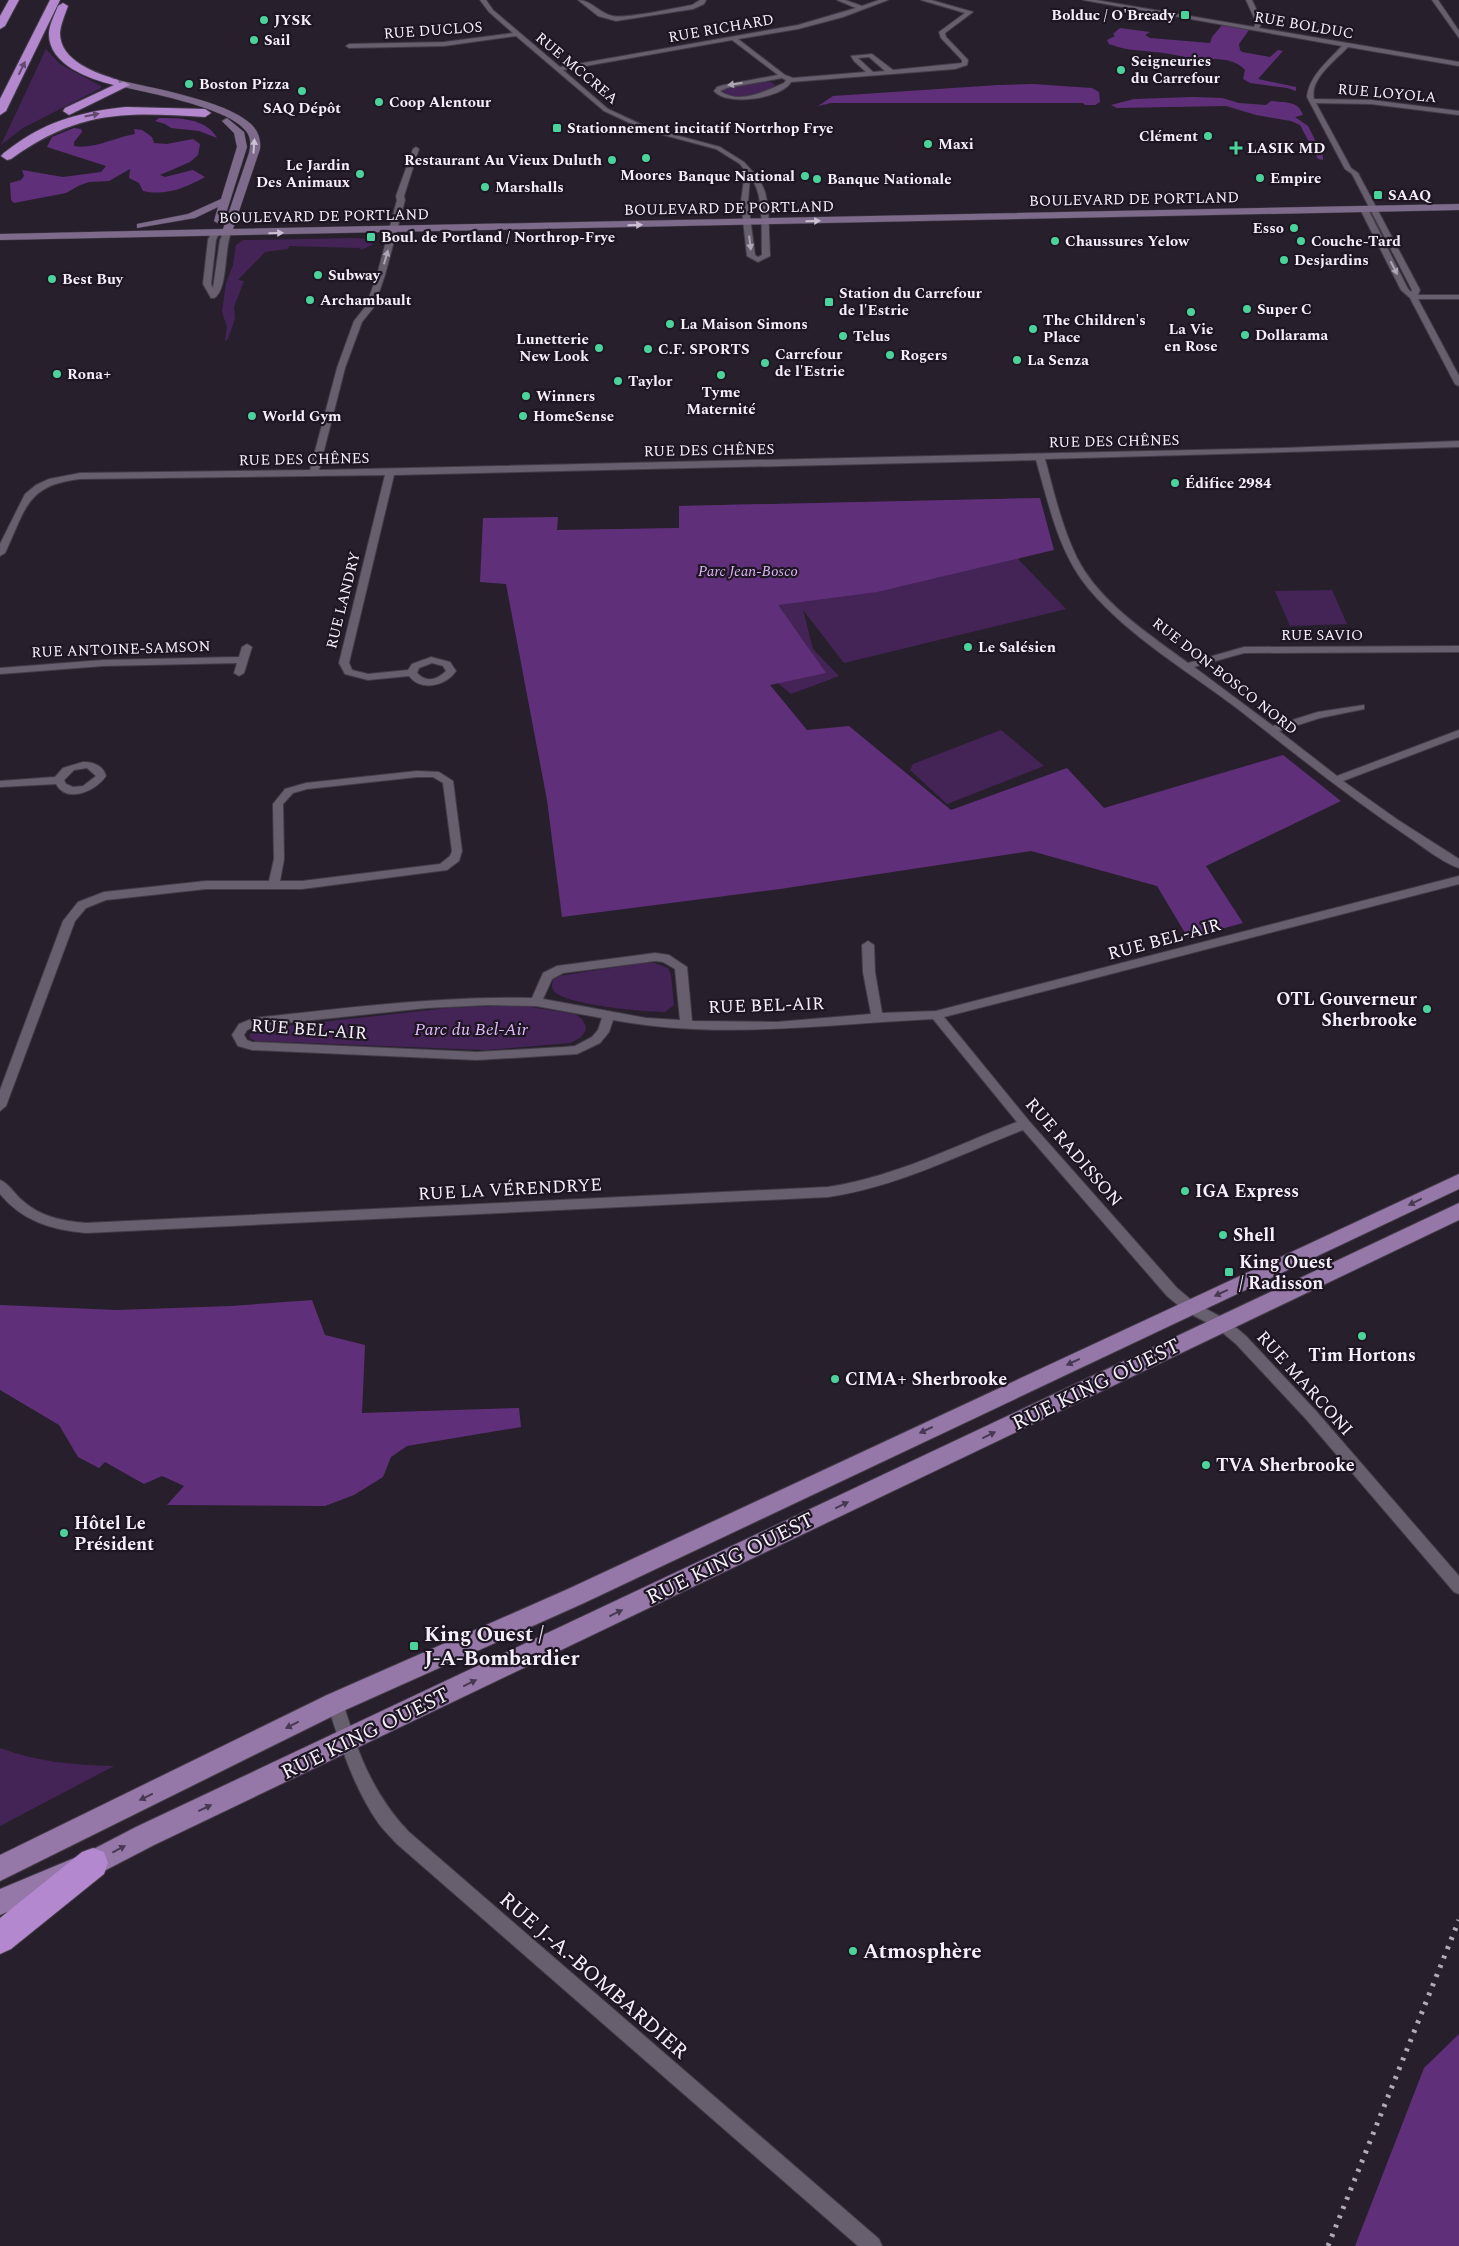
<svg xmlns="http://www.w3.org/2000/svg" width="1459" height="2246" viewBox="0 0 1459 2246" font-family="Spectral,serif">
	<rect width="100%" height="100%" fill="#281f2d"/>
	<path fill="#442457" d="M 46,49 L 60,64 L 101,86 L 101,88 L 23,128 L 1,145 Z
		M 764,81 L 771,82 L 775,85 C 762,95 737,103 722,91 L 726,88 Z
		M 354,238 L 370,239 L 372,245 L 361,250 L 360,248 L 289,246 L 288,249 L 265,252 L 238,280 L 244,281 L 234,307 L 235,319 L 227,341 L 225,340 L 227,327 L 222,312 L 226,283 L 233,265 L 236,245 L 243,240 L 254,240 Z
		M 1040,498 L 1018,559 L 1066,609 L 844,663 L 803,610 L 813,649 L 839,676 L 791,694 L 594,530 L 679,528 L 679,506 Z
		M 1332,590 L 1347,624 L 1290,626 L 1275,591 Z
		M 1001,730 L 1044,766 L 947,804 L 910,770 L 913,764 Z
		M 643,963 L 654,963 L 668,968 L 671,975 L 674,1005 L 665,1012 C 646,1012 565,1005 554,991 C 551,987 552,984 553,980 L 559,976 Z
		M 494,1006 L 524,1006 L 575,1014 L 582,1019 L 586,1027 L 585,1032 L 580,1038 L 570,1043 L 486,1050 L 256,1041 L 251,1039 L 249,1036 L 251,1032 L 258,1029 L 448,1008 Z
		M 0,1748 C 37,1762 74,1765 114,1766 L 0,1826 Z"/>
	<path fill="#5f3079" d="M 1222,25 L 1249,30 L 1239,44 L 1240,50 L 1242,52 L 1270,57 L 1278,50 L 1283,51 L 1258,79 L 1296,87 L 1296,91 L 1287,88 L 1250,83 L 1243,79 L 1245,70 C 1231,54 1208,61 1189,58 C 1183,57 1177,55 1170,54 C 1149,50 1129,52 1109,44 L 1107,40 L 1115,36 L 1113,34 L 1120,28 L 1150,32 L 1145,35 L 1150,38 L 1210,43 L 1212,37 Z
		M 1033,84 L 1092,88 L 1099,92 L 1100,102 L 1095,105 L 1085,105 L 1083,103 L 831,103 L 818,106 L 833,96 L 998,85 Z
		M 1194,97 L 1222,98 L 1239,103 L 1266,105 L 1271,101 C 1285,103 1298,100 1303,115 L 1295,117 L 1308,126 L 1323,156 L 1323,160 L 1318,159 L 1300,125 L 1291,121 L 1256,115 L 1226,106 L 1117,108 L 1111,105 L 1134,99 Z
		M 159,118 C 178,118 207,118 217,138 L 199,131 L 171,128 L 165,124 L 155,121 Z
		M 74,128 L 81,129 L 82,132 L 74,142 L 74,146 C 91,150 117,137 135,134 L 134,129 L 142,130 L 152,137 L 154,143 L 167,144 L 193,139 L 200,144 L 198,155 L 190,162 L 160,175 L 165,177 L 193,170 L 205,177 C 185,188 166,196 143,191 L 139,183 L 129,178 L 130,169 L 109,181 L 89,182 L 78,186 L 66,193 L 14,203 L 11,200 L 10,183 L 21,180 L 24,176 L 22,170 L 63,177 L 101,172 L 106,166 L 47,147 L 52,137 Z
		M 1040,498 L 1054,550 L 877,592 L 778,605 L 826,673 L 770,685 L 807,730 L 849,726 L 951,810 L 1067,768 L 1104,808 L 1283,755 L 1341,801 L 1206,866 L 1243,923 L 1188,938 L 1157,886 L 1031,851 L 780,889 L 562,917 L 547,800 L 506,584 L 480,582 L 483,518 L 558,517 L 557,530 L 679,528 L 679,506 Z
		M 312,1300 L 325,1335 L 365,1345 L 362,1413 L 519,1408 L 521,1427 L 407,1446 L 391,1457 L 383,1477 L 354,1495 L 325,1506 L 167,1505 L 184,1486 L 162,1476 L 144,1484 L 105,1462 L 99,1468 L 78,1457 L 59,1425 L 0,1390 L 0,1305 L 117,1310 L 231,1306 Z
		M 1459,2034 L 1459,2246 L 1355,2246 L 1424,2068 Z"/>
	<g fill="none" stroke-linecap="round" stroke-linejoin="round">
		<g stroke="#423c47" stroke-width="2">
			<path id="street" d="M 480,0 L 486,0 L 493,10 L 560,67 L 798,25 L 856,8 L 837,0 L 845,0 L 862,6 L 879,0 L 888,0 L 843,17 L 798,29 L 738,39 L 785,75 L 793,78 L 866,72 L 854,61 L 851,56 L 872,54 L 893,70 L 962,63 L 962,60 L 941,38 L 939,32 L 965,13 L 921,0 L 931,0 L 973,12 L 945,33 L 946,37 L 968,60 L 967,65 L 955,69 L 791,82 C 783,98 727,107 714,91 L 717,87 L 724,85 L 778,75 L 732,40 L 563,70 L 608,109 L 649,128 L 720,147 L 744,162 L 760,180 L 765,192 L 768,206 L 770,256 L 758,262 L 747,256 L 741,202 L 745,171 L 740,164 L 716,149 L 645,130 L 604,111 L 516,36 L 444,46 L 349,48 L 346,46 L 349,44 L 444,42 L 513,33 L 489,12 ZM 869,57 L 885,71 L 873,72 L 858,58 ZM 782,78 L 786,80 L 784,83 C 765,91 740,105 720,91 L 727,88 ZM 750,177 C 765,193 761,233 762,255 L 758,257 L 755,255 L 748,202 Z
				M 578,0 C 591,0 599,13 613,16 C 626,19 675,8 692,5 L 700,0 L 706,0 L 704,4 L 693,9 L 616,21 L 598,16 Z
				M 1083,0 L 1096,0 L 1254,27 L 1256,22 L 1246,0 L 1252,0 L 1262,22 L 1259,28 L 1459,62 L 1459,66 L 1348,47 C 1336,60 1309,79 1314,99 L 1371,100 L 1459,111 L 1459,115 L 1371,104 L 1316,103 L 1351,168 L 1358,173 L 1420,290 L 1418,295 L 1459,295 L 1459,299 L 1418,299 L 1459,376 L 1459,386 L 1455,384 L 1410,298 L 1401,290 L 1360,209 L 1361,207 L 1368,209 L 1408,289 L 1411,292 L 1412,290 L 1352,174 L 1345,169 L 1307,97 C 1309,76 1328,61 1342,46 Z
				M 1432,0 L 1438,0 L 1459,31 L 1459,38 Z
				M 416,147 L 419,149 L 404,196 L 405,200 L 385,275 L 374,307 L 362,322 L 345,368 L 319,470 L 1284,448 L 1459,441 L 1459,447 L 1045,459 C 1054,493 1062,527 1077,558 C 1100,603 1149,634 1188,663 L 1244,647 L 1459,646 L 1459,652 L 1244,653 L 1194,667 L 1273,726 L 1318,712 L 1364,705 L 1364,709 L 1320,718 L 1279,731 L 1337,776 L 1459,730 L 1459,737 L 1343,781 L 1398,820 L 1459,859 L 1459,868 C 1443,863 1422,846 1407,836 C 1349,797 1294,753 1238,709 C 1188,671 1129,637 1088,588 C 1058,552 1049,504 1036,460 L 394,475 L 349,663 L 352,670 L 368,674 L 408,670 L 412,664 L 431,657 L 450,662 L 456,671 C 446,686 421,692 409,676 L 368,680 L 345,674 L 339,663 L 385,475 L 80,479 C 26,485 26,509 5,553 L 0,556 L 0,544 L 25,494 L 36,485 L 49,479 L 80,473 L 310,470 L 337,368 L 354,321 L 366,306 L 377,275 L 397,200 L 396,196 L 413,149 ZM 432,663 L 443,666 L 446,671 C 437,680 426,683 417,673 L 419,668 Z
				M 212,231 L 219,233 L 216,240 L 211,284 L 213,288 L 220,240 L 224,231 L 231,233 C 224,248 228,291 214,298 L 211,298 L 203,284 L 208,240 Z
				M 247,644 L 252,647 L 244,673 L 239,676 L 234,673 L 237,663 L 103,666 L 0,674 L 0,668 L 103,660 L 239,657 L 242,647 Z
				M 83,762 C 93,762 103,765 106,776 C 96,791 67,804 56,784 L 0,787 L 0,781 L 55,777 L 63,768 ZM 87,768 L 96,776 L 83,786 L 73,787 L 66,784 L 64,780 L 74,770 Z
				M 417,771 L 439,772 L 453,781 L 462,851 L 459,861 L 447,870 L 302,889 L 206,889 L 106,900 L 86,908 L 75,921 L 6,1106 L 0,1111 L 0,1090 L 63,921 L 78,902 L 104,892 L 206,881 L 269,881 L 274,859 L 273,804 L 285,789 L 306,783 ZM 417,777 L 433,777 L 443,783 L 452,851 L 450,856 L 440,864 L 302,881 L 280,881 L 284,859 L 283,804 L 293,793 L 307,789 Z
				M 1459,876 L 1459,884 L 944,1017 L 1029,1121 L 1177,1288 L 1195,1303 L 1227,1320 L 1246,1336 L 1316,1411 L 1459,1576 L 1459,1594 L 1454,1592 L 1306,1419 L 1236,1344 L 1217,1328 L 1185,1311 L 1167,1296 L 1023,1130 C 958,1155 897,1187 828,1197 L 86,1233 C 52,1230 22,1221 0,1194 L 0,1180 C 9,1183 15,1195 23,1201 C 41,1217 63,1221 86,1223 L 828,1187 C 895,1177 954,1146 1017,1122 L 933,1019 C 826,1024 719,1040 613,1020 L 609,1032 L 600,1043 L 577,1054 L 477,1060 L 252,1050 L 238,1046 L 232,1035 L 239,1024 L 254,1018 C 347,1008 439,996 532,998 L 543,973 L 557,966 L 655,953 L 669,955 L 687,967 L 692,1021 L 777,1022 L 871,1014 L 863,972 L 862,945 L 868,941 L 874,945 L 875,972 L 882,1013 L 936,1011 ZM 655,961 L 663,962 L 675,969 L 680,1020 L 646,1018 L 543,999 L 552,979 L 563,973 ZM 489,1005 L 536,1006 L 602,1018 L 598,1030 L 592,1037 L 575,1046 L 564,1047 L 477,1052 L 252,1042 L 247,1040 L 244,1035 L 247,1030 L 256,1026 L 427,1008 Z
				M 335,1695 L 341,1698 C 346,1711 350,1725 354,1738 C 366,1773 383,1805 409,1832 L 879,2239 L 882,2246 L 858,2246 L 397,1844 C 391,1837 384,1831 379,1824 C 354,1789 340,1744 327,1703 L 329,1698 Z"/>
		</g>
		<g stroke="#423c47" stroke-width="1">
			<path id="secondary" d="M 114,79 C 150,88 225,100 251,124 C 258,131 261,139 260,149 L 233,229 L 1459,204 L 1459,210 L 0,240 L 0,234 L 223,229 L 249,153 C 251,145 251,137 246,131 C 227,106 142,92 111,84 L 110,82 Z
				M 227,118 L 244,132 L 247,147 L 223,223 L 219,224 L 214,221 L 218,207 L 195,218 L 137,228 L 137,224 L 188,214 L 221,199 L 237,147 L 234,133 L 222,121 Z"/>
		</g>
		<g stroke="#423c47" stroke-width="2">
			<path id="primary" d="M 1459,1174 L 1459,1189 L 584,1603 L 343,1711 L 0,1881 L 0,1855 L 327,1695 L 568,1589 Z
				M 1459,1203 L 1459,1220 L 154,1845 L 102,1872 L 0,1915 L 0,1889 L 84,1854 L 136,1827 Z"/>
		</g>
		<g stroke="#423c47" stroke-width="2">
			<path id="highway" d="M 9,0 L 19,0 L 5,26 L 0,29 L 0,16 Z
				M 50,0 L 60,0 L 6,111 L 0,115 L 0,99 Z
				M 63,3 L 68,6 C 65,15 61,23 60,33 C 60,61 96,73 118,80 L 119,83 L 124,82 L 130,85 L 69,115 L 63,111 L 65,108 L 114,85 C 89,79 47,64 49,32 C 50,23 55,14 58,6 Z
				M 126,107 L 205,109 L 211,113 L 205,117 C 125,112 79,110 11,159 L 7,160 L 1,156 C 5,151 11,148 16,144 C 49,120 86,111 126,107 Z
				M 93,1848 L 104,1852 L 108,1863 L 104,1874 L 11,1949 L 0,1954 L 0,1918 L 82,1852 Z"/>
		</g>
		<use href="#street" fill="#675e6e" fill-rule="evenodd"/>
		<use href="#secondary" fill="#7e6b8b" fill-rule="evenodd"/>
		<use href="#primary" fill="#9577a8" fill-rule="evenodd"/>
		<use href="#highway" fill="#b488cf" fill-rule="evenodd"/>
		<path stroke="#b2abb6" stroke-width="5" stroke-dasharray="3 7" stroke-linecap="butt" d="M 1328,2246 L 1459,1920"/>
	</g>
	<defs><path id="oneway-solid" d="M-6-.8H1V-3.2L6.5 0L1 3.2V.8H-6Z" transform="scale(1.25)"/></defs>
	<g fill="#624970">
		<use href="#oneway-solid" transform="translate(22 68) rotate(-64)"/>
		<use href="#oneway-solid" transform="translate(92 115) rotate(-11)"/>
	</g>
	<g fill="#aea6b4">
		<use href="#oneway-solid" transform="translate(735 84) rotate(171)"/>
		<use href="#oneway-solid" transform="translate(750 243) rotate(83)"/>
		<use href="#oneway-solid" transform="translate(386 257) rotate(-74)"/>
		<use href="#oneway-solid" transform="translate(1394 268) rotate(63)"/>
	</g>
	<g fill="#cbc1d2">
		<use href="#oneway-solid" transform="translate(254 146) rotate(-86)"/>
		<use href="#oneway-solid" transform="translate(813 221) rotate(-1)"/>
		<use href="#oneway-solid" transform="translate(635 225) rotate(-1)"/>
		<use href="#oneway-solid" transform="translate(276 233) rotate(-1)"/>
	</g>
	<g fill="#483852">
		<use href="#oneway-solid" transform="translate(1415 1202) rotate(154)"/>
		<use href="#oneway-solid" transform="translate(1221 1293) rotate(155)"/>
		<use href="#oneway-solid" transform="translate(1073 1362) rotate(155)"/>
		<use href="#oneway-solid" transform="translate(926 1430) rotate(155)"/>
		<use href="#oneway-solid" transform="translate(989 1435) rotate(-26)"/>
		<use href="#oneway-solid" transform="translate(842 1505) rotate(-26)"/>
		<use href="#oneway-solid" transform="translate(616 1613) rotate(-26)"/>
		<use href="#oneway-solid" transform="translate(470 1683) rotate(-26)"/>
		<use href="#oneway-solid" transform="translate(292 1725) rotate(153)"/>
		<use href="#oneway-solid" transform="translate(146 1797) rotate(154)"/>
		<use href="#oneway-solid" transform="translate(205 1808) rotate(-25)"/>
		<use href="#oneway-solid" transform="translate(119 1849) rotate(-28)"/>
	</g>
	<g fill="#4cd39b" stroke="#1e1623" stroke-width="2">
		<rect x="1180" y="10" width="10" height="10" rx="2.5"/>
		<circle cx="264" cy="20" r="5"/>
		<circle cx="254" cy="40" r="5"/>
		<circle cx="1121" cy="70" r="5"/>
		<circle cx="189" cy="84" r="5"/>
		<circle cx="302" cy="91" r="5"/>
		<circle cx="379" cy="102" r="5"/>
		<rect x="552" y="123" width="10" height="10" rx="2.5"/>
		<circle cx="1208" cy="136" r="5"/>
		<circle cx="928" cy="144" r="5"/>
		<path d="M1233.5 140.5h5v5h5v5h-5v5h-5v-5h-5v-5h5z"/>
		<circle cx="646" cy="158" r="5"/>
		<circle cx="612" cy="160" r="5"/>
		<circle cx="360" cy="174" r="5"/>
		<circle cx="805" cy="176" r="5"/>
		<circle cx="1260" cy="178" r="5"/>
		<circle cx="817" cy="179" r="5"/>
		<circle cx="485" cy="187" r="5"/>
		<rect x="1373" y="190" width="10" height="10" rx="2.5"/>
		<circle cx="1294" cy="228" r="5"/>
		<rect x="366" y="232" width="10" height="10" rx="2.5"/>
		<circle cx="1055" cy="241" r="5"/>
		<circle cx="1301" cy="241" r="5"/>
		<circle cx="1284" cy="260" r="5"/>
		<circle cx="318" cy="275" r="5"/>
		<circle cx="52" cy="279" r="5"/>
		<circle cx="310" cy="300" r="5"/>
		<rect x="824" y="297" width="10" height="10" rx="2.5"/>
		<circle cx="1247" cy="309" r="5"/>
		<circle cx="1191" cy="312" r="5"/>
		<circle cx="670" cy="324" r="5"/>
		<circle cx="1033" cy="329" r="5"/>
		<circle cx="1245" cy="335" r="5"/>
		<circle cx="843" cy="336" r="5"/>
		<circle cx="599" cy="348" r="5"/>
		<circle cx="648" cy="349" r="5"/>
		<circle cx="890" cy="355" r="5"/>
		<circle cx="1017" cy="360" r="5"/>
		<circle cx="765" cy="363" r="5"/>
		<circle cx="57" cy="374" r="5"/>
		<circle cx="721" cy="375" r="5"/>
		<circle cx="618" cy="381" r="5"/>
		<circle cx="526" cy="396" r="5"/>
		<circle cx="252" cy="416" r="5"/>
		<circle cx="523" cy="416" r="5"/>
		<circle cx="1175" cy="483" r="5"/>
		<circle cx="968" cy="647" r="5"/>
		<circle cx="1427" cy="1009" r="5"/>
		<circle cx="1185" cy="1191" r="5"/>
		<circle cx="1223" cy="1235" r="5"/>
		<rect x="1224" y="1267" width="10" height="10" rx="2.5"/>
		<circle cx="1362" cy="1336" r="5"/>
		<circle cx="835" cy="1379" r="5"/>
		<circle cx="1206" cy="1465" r="5"/>
		<circle cx="64" cy="1533" r="5"/>
		<rect x="409" y="1641" width="10" height="10" rx="2.5"/>
		<circle cx="853" cy="1951" r="5"/>
	</g>
	<g text-anchor="middle" stroke-width="4.5" stroke-linejoin="round" paint-order="stroke">
		<g font-size="15" font-weight="bold" fill="#f5eff9" stroke="#1e1623" text-anchor="start">
			<text x="1175" y="20" text-anchor="end">Bolduc / O'Bready</text>
			<text x="274" y="25">JYSK</text>
			<text x="264" y="45">Sail</text>
			<text x="1131" y="66">Seigneuries<tspan x="1131" dy="17">du Carrefour</tspan></text>
			<text x="199" y="89">Boston Pizza</text>
			<text x="389" y="107">Coop Alentour</text>
			<text x="302" y="113" text-anchor="middle">SAQ Dépôt</text>
			<text x="567" y="133">Stationnement incitatif Nortrhop Frye</text>
			<text x="1198" y="141" text-anchor="end">Clément</text>
			<text x="938" y="149">Maxi</text>
			<text x="1247" y="153">LASIK MD</text>
			<text x="602" y="165" text-anchor="end">Restaurant Au Vieux Duluth</text>
			<text x="350" y="170" text-anchor="end">Le Jardin<tspan x="350" dy="17">Des Animaux</tspan></text>
			<text x="646" y="180" text-anchor="middle">Moores</text>
			<text x="795" y="181" text-anchor="end">Banque National</text>
			<text x="1270" y="183">Empire</text>
			<text x="827" y="184">Banque Nationale</text>
			<text x="495" y="192">Marshalls</text>
			<text x="1388" y="200">SAAQ</text>
			<text x="1284" y="233" text-anchor="end">Esso</text>
			<text x="381" y="242">Boul. de Portland / Northrop-Frye</text>
			<text x="1065" y="246">Chaussures Yelow</text>
			<text x="1311" y="246">Couche-Tard</text>
			<text x="1294" y="265">Desjardins</text>
			<text x="328" y="280">Subway</text>
			<text x="62" y="284">Best Buy</text>
			<text x="839" y="298">Station du Carrefour<tspan x="839" dy="17">de l'Estrie</tspan></text>
			<text x="320" y="305">Archambault</text>
			<text x="1257" y="314">Super C</text>
			<text x="1043" y="325">The Children's<tspan x="1043" dy="17">Place</tspan></text>
			<text x="680" y="329">La Maison Simons</text>
			<text x="1191" y="334" text-anchor="middle">La Vie<tspan x="1191" dy="17">en Rose</tspan></text>
			<text x="1255" y="340">Dollarama</text>
			<text x="853" y="341">Telus</text>
			<text x="589" y="344" text-anchor="end">Lunetterie<tspan x="589" dy="17">New Look</tspan></text>
			<text x="658" y="354">C.F. SPORTS</text>
			<text x="775" y="359">Carrefour<tspan x="775" dy="17">de l'Estrie</tspan></text>
			<text x="900" y="360">Rogers</text>
			<text x="1027" y="365">La Senza</text>
			<text x="67" y="379">Rona+</text>
			<text x="628" y="386">Taylor</text>
			<text x="721" y="397" text-anchor="middle">Tyme<tspan x="721" dy="17">Maternité</tspan></text>
			<text x="536" y="401">Winners</text>
			<text x="262" y="421">World Gym</text>
			<text x="533" y="421">HomeSense</text>
			<text x="1185" y="488">Édifice 2984</text>
			<text x="978" y="652">Le Salésien</text>
		</g>
		<g font-size="15" fill="#f5eff9" stroke="#1e1623">
			<text transform="translate(1304 25) rotate(10)" y="5">RUE BOLDUC</text>
			<text transform="translate(721 28) rotate(-10)" y="5">RUE RICHARD</text>
			<text transform="translate(433 30) rotate(-4)" y="5">RUE DUCLOS</text>
			<text transform="translate(577 68) rotate(40)" y="5">RUE MCCREA</text>
			<text transform="translate(1387 93) rotate(5)" y="5">RUE LOYOLA</text>
			<text transform="translate(1134 199) rotate(-1)" y="5">BOULEVARD DE PORTLAND</text>
			<text transform="translate(729 208) rotate(-1)" y="5">BOULEVARD DE PORTLAND</text>
			<text transform="translate(324 216) rotate(-1)" y="5">BOULEVARD DE PORTLAND</text>
			<text transform="translate(1114 441) rotate(-1)" y="5">RUE DES CHÊNES</text>
			<text transform="translate(709 450) rotate(-1)" y="5">RUE DES CHÊNES</text>
			<text transform="translate(304 459) rotate(-1)" y="5">RUE DES CHÊNES</text>
			<text transform="translate(343 600) rotate(-76)" y="5">RUE LANDRY</text>
			<text x="1322" y="640">RUE SAVIO</text>
			<text transform="translate(121 649) rotate(-2)" y="5">RUE ANTOINE-SAMSON</text>
			<text transform="translate(1225 676) rotate(38)" y="5">RUE DON-BOSCO NORD</text>
		</g>
		<g font-size="15" font-style="italic" fill="#deb8f6" stroke="#1e1623">
			<text x="748" y="576">Parc Jean-Bosco</text>
		</g>
		<g font-size="18" fill="#f5eff9" stroke="#1e1623">
			<text transform="translate(1164 939) rotate(-15)" y="6">RUE BEL-AIR</text>
			<text transform="translate(766 1005) rotate(-2)" y="6">RUE BEL-AIR</text>
			<text transform="translate(309 1029) rotate(4)" y="6">RUE BEL-AIR</text>
			<text transform="translate(1074 1152) rotate(49)" y="6">RUE RADISSON</text>
			<text transform="translate(510 1189) rotate(-3)" y="6">RUE LA VÉRENDRYE</text>
			<text transform="translate(1305 1383) rotate(48)" y="6">RUE MARCONI</text>
		</g>
		<g font-size="18" font-weight="bold" fill="#f5eff9" stroke="#1e1623" text-anchor="start">
			<text x="1417" y="1005" text-anchor="end">OTL Gouverneur<tspan x="1417" dy="21">Sherbrooke</tspan></text>
			<text x="1195" y="1197">IGA Express</text>
			<text x="1233" y="1241">Shell</text>
			<text x="1239" y="1268">King Ouest<tspan x="1239" dy="21">/ Radisson</tspan></text>
			<text x="1362" y="1361" text-anchor="middle">Tim Hortons</text>
			<text x="845" y="1385">CIMA+ Sherbrooke</text>
			<text x="1216" y="1471">TVA Sherbrooke</text>
			<text x="74" y="1529">Hôtel Le<tspan x="74" dy="21">Président</tspan></text>
		</g>
		<g font-size="18" font-style="italic" fill="#deb8f6" stroke="#1e1623">
			<text x="471" y="1035">Parc du Bel-Air</text>
		</g>
		<g font-size="21" fill="#f5eff9" stroke="#1e1623">
			<text transform="translate(1096 1384) rotate(-26)" y="7">RUE KING OUEST</text>
			<text transform="translate(730 1558) rotate(-26)" y="7">RUE KING OUEST</text>
			<text transform="translate(365 1733) rotate(-26)" y="7">RUE KING OUEST</text>
			<text transform="translate(594 1975) rotate(41)" y="7">RUE J.-A.-BOMBARDIER</text>
		</g>
		<g font-size="21" font-weight="bold" fill="#f5eff9" stroke="#1e1623" text-anchor="start">
			<text x="424" y="1641">King Ouest /<tspan x="424" dy="24">J-A-Bombardier</tspan></text>
			<text x="863" y="1958">Atmosphère</text>
		</g>
	</g>
</svg>
